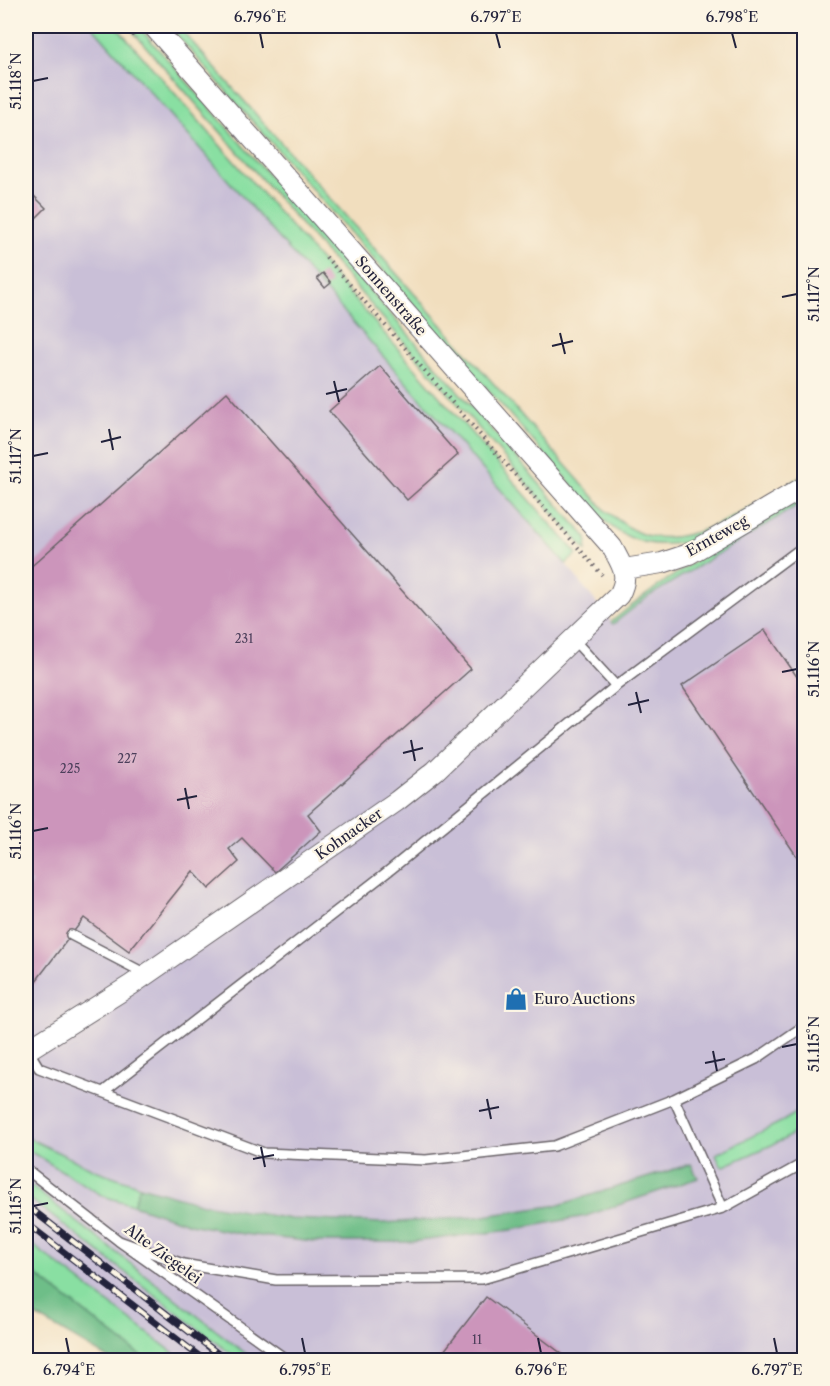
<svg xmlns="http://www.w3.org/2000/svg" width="830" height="1386" viewBox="0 0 830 1386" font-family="'Libre Caslon Text',serif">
	<rect width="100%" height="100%" fill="#fcf5e5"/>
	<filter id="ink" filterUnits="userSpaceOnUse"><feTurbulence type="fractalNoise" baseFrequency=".0167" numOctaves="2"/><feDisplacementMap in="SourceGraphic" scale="12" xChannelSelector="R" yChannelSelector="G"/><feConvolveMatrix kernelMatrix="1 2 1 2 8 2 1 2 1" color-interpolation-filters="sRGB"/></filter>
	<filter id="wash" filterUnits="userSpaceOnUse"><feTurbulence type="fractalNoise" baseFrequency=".008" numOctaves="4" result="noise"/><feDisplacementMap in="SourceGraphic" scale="24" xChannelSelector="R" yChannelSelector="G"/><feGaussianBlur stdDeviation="1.35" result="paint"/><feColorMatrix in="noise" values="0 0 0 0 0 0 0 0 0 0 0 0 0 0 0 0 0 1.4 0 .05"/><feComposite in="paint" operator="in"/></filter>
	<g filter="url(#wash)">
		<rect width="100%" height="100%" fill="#f1debe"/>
		<path fill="#c9bfd7" d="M 38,26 L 92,26 L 566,564 L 613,624 L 649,596 L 804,501 L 804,1360 L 254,1360 L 26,1182 L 26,43 Z
			M 26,1196 L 239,1360 L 183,1360 L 26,1240 Z"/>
		<path fill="#89dfa2" stroke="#56806e" stroke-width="1.5" d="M 92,26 L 116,26 L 577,554 L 566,564 Z
			M 128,26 L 138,26 L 146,35 L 587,538 L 586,551 Z
			M 169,26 L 178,26 L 606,511 C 619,520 633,533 649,536 C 697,547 764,499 804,475 L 804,480 C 754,510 683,568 623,534 C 614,530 605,521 597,514 Z
			M 804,495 L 804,501 L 649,596 L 613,624 L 611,622 C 671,572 738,535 804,495 Z
			M 804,1108 L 804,1126 L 783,1140 L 722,1167 L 716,1154 L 783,1121 Z
			M 26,1137 L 95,1170 L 140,1186 L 133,1205 L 103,1196 L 26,1149 Z
			M 26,1182 L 254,1360 L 239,1360 L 26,1196 Z
			M 26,1240 L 183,1360 L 146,1360 L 26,1267 Z"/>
		<path fill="#6ebe88" stroke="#487062" stroke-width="1.5" d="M 691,1164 L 698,1178 L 586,1216 L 511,1230 L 410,1242 L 314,1242 L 243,1234 L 190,1224 L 133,1205 L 140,1186 L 203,1204 L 291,1219 L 383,1223 L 477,1217 L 559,1205 Z
			M 26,1267 L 146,1360 L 111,1360 L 26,1310 Z"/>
		<g id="blocks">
			<path fill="#cc95bb" d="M 26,188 L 46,208 L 26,228 Z
				M 323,273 L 331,283 L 325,288 L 317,278 Z
				M 380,366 L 458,455 L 407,500 L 329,411 Z
				M 227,392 L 471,669 L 308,814 L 321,831 L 275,872 L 242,838 L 229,849 L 239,862 L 209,889 L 193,871 L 129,951 L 84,918 L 26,994 L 26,892 L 32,883 L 26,878 L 26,571 Z
				M 765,630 L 804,687 L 804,867 L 682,686 Z
				M 486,1297 L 517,1320 L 570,1360 L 437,1360 Z"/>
		</g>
	</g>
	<g filter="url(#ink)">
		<use href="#blocks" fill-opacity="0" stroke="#6a6469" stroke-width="1.5"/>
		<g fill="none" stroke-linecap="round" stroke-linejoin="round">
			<g stroke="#6a6469" stroke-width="12">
				<path id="service" d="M 573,639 L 616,686
					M 71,935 L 146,974
					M 28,1050 L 39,1068 L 264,1153 L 426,1160 L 554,1146 L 674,1099 L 756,1059 L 804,1026
					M 103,1092 L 391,869 L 616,686 L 804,546
					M 674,1099 L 723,1208
					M 26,1169 L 119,1241 L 287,1360
					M 119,1241 L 183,1264 L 276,1280 L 482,1279 L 723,1208 L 804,1163"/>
			</g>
			<g stroke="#6a6469" stroke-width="22">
				<path id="minor" d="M 624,569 L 662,563 L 689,554 L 804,487
					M 26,1051 L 131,985 L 397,801 L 435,771 L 619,595 C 630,575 622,566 612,547 L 153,26"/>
			</g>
			<path stroke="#6a6469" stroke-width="4" stroke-dasharray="1.5 4.5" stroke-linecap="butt" d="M 125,26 L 134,36
				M 326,257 L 602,575"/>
			<use href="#service" stroke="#fff" stroke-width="9"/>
			<use href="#minor" stroke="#fff" stroke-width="20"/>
			<g stroke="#22223b" stroke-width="7">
				<path id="rail" d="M 26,1205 L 226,1360
					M 26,1223 L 204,1360"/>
			</g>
			<use href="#rail" stroke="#fcf5e5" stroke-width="4.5" stroke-dasharray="14" stroke-linecap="butt"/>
		</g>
	</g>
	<path fill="none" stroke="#22223b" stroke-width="2" d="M 260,33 L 263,48M 496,33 L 500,48M 732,33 L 736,48M 33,81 L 48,78M 782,297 L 797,294M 560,333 L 565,354M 552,346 L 573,341M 334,381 L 339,402M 326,394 L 347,389M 109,429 L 113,450M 101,442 L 121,437M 33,456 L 48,453M 782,672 L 797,669M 636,692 L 641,713M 628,705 L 649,700M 411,740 L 415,761M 403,753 L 423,748M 185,788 L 189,809M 177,800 L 197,796M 33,831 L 48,828M 782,1047 L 797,1044M 713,1051 L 717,1071M 705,1063 L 725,1059M 487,1099 L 491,1119M 479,1111 L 499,1107M 261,1147 L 265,1167M 253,1159 L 274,1155M 33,1206 L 48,1203M 66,1338 L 69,1353M 302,1338 L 305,1353M 538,1338 L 541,1353M 774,1338 L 777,1353"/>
	<defs>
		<g id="shop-bare" transform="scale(1.8)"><path d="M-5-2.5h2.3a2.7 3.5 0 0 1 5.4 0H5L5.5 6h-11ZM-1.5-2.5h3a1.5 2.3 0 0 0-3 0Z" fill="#1f6fb2" stroke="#fcf5e5" stroke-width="2.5" paint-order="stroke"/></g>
	</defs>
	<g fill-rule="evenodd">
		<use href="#shop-bare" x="516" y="999"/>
	</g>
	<g text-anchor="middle" stroke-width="4.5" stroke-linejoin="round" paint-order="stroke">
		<g font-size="12" fill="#4c3f5b">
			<text x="244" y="643">231</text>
			<text x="127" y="763">227</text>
			<text x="70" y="773">225</text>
			<text x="477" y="1344">11</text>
		</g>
		<g font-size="15" fill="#22223b" stroke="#fcf5e5">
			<text transform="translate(391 296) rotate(49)" y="5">Sonnenstraße</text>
			<text transform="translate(717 536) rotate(-29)" y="5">Ernteweg</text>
			<text transform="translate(349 834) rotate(-35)" y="5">Kohnacker</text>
			<text transform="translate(163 1254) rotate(36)" y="5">Alte Ziegelei</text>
		</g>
		<g font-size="15" fill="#22223b" stroke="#fcf5e5" text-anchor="start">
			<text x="534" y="1004">Euro Auctions</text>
		</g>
	</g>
	<rect width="830" height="1386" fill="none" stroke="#fcf5e5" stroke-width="66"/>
	<rect x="33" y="33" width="764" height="1320" fill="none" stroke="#22223b" stroke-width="2"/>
	<g font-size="15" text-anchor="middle" fill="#22223b">
		<text x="260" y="22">6.796°E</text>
		<text x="496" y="22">6.797°E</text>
		<text x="732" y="22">6.798°E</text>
		<text transform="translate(16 81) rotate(-90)" y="5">51.118°N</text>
		<text transform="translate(814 294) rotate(-90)" y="5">51.117°N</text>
		<text transform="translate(16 456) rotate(-90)" y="5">51.117°N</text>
		<text transform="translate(814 669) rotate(-90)" y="5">51.116°N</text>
		<text transform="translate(16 831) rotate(-90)" y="5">51.116°N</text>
		<text transform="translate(814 1044) rotate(-90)" y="5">51.115°N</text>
		<text transform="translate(16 1206) rotate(-90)" y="5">51.115°N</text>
		<text x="69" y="1375">6.794°E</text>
		<text x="305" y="1375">6.795°E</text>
		<text x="541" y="1375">6.796°E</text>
		<text x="777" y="1375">6.797°E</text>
	</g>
</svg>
